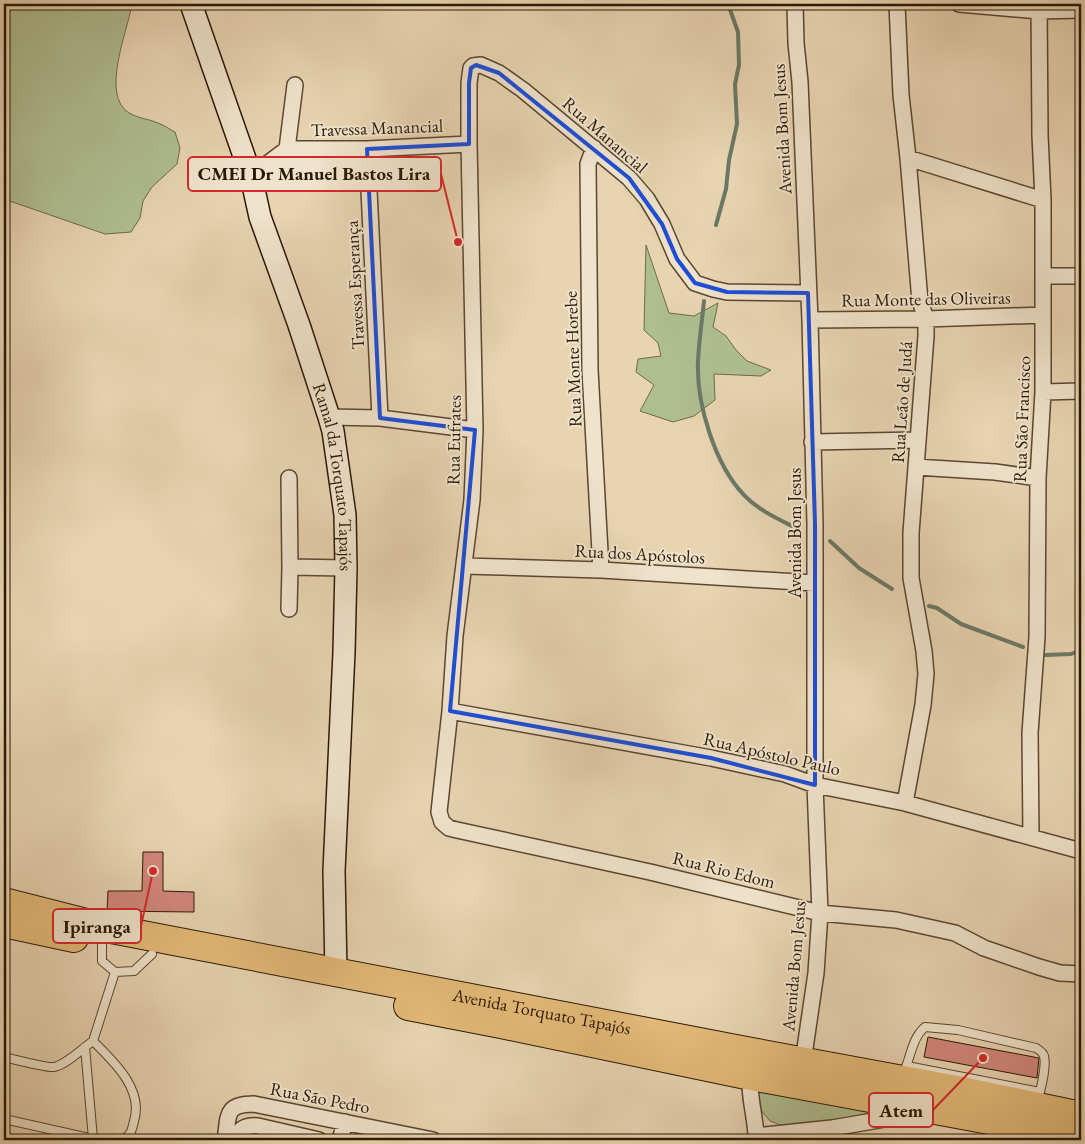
<svg xmlns="http://www.w3.org/2000/svg" width="1085" height="1144" viewBox="0 0 1085 1144" font-family="'EB Garamond',serif">
	<rect width="100%" height="100%" fill="#e8d4b1"/>
	<filter id="stains"><feTurbulence type="fractalNoise" baseFrequency=".004" numOctaves="4"/><feColorMatrix values="0 0 0 0 .2 0 0 0 0 .09 0 0 0 0 .02 0 0 0 .5 -.17"/></filter>
	<radialGradient id="worn" r=".72"><stop offset=".6" stop-color="#630" stop-opacity="0"/><stop offset="1" stop-color="#630" stop-opacity=".3"/></radialGradient>
	<path fill="#afbe91" stroke="#6c6b4b" d="M 4,4 L 132,4 C 128,30 100,95 129,113 C 137,118 149,119 158,123 C 164,125 169,129 175,132 L 180,148 L 177,164 L 152,187 L 143,201 L 140,218 L 131,232 L 105,234 L 4,199 Z
		M 646,245 L 669,313 L 694,316 L 718,303 L 713,327 L 726,336 L 736,350 L 747,361 L 771,370 L 761,376 L 714,374 L 715,400 L 694,416 L 673,422 L 640,411 L 654,385 L 636,372 L 638,359 L 661,356 L 658,343 L 644,330 Z
		M 759,1084 L 884,1111 L 790,1129 L 770,1121 L 760,1109 L 757,1092 Z"/>
	<g fill="none" stroke-linecap="round" stroke-linejoin="round">
		<path stroke="#6b7867" stroke-width="4" d="M 716,225 L 726,189 L 729,160 L 737,124 L 735,84 L 739,65 L 738,32 L 728,4
			M 704,301 C 702,321 699,341 698,361 C 696,403 715,465 744,495 C 757,509 776,518 792,526
			M 830,541 L 859,568 L 892,589
			M 929,606 L 937,608 L 961,624 L 1023,647
			M 1045,655 L 1071,654 L 1081,650"/>
	</g>
	<path fill="#d2877d" stroke="#2a1805" d="M 143,852 L 163,852 L 163,891 L 194,892 L 194,912 L 107,911 L 108,891 L 142,891 Z
		M 928,1037 L 1039,1058 L 1037,1078 L 924,1057 Z"/>
	<g fill="none" stroke-linecap="round" stroke-linejoin="round">
		<g stroke="#5a4730" stroke-width="10">
			<path id="lane" d="M 102,944 L 102,961 L 115,972 L 134,971 L 152,954
				M 93,1041 C 113,1061 144,1089 134,1121 C 132,1130 131,1135 123,1140
				M 85,1047 L 93,1139
				M 4,1057 C 13,1059 47,1068 54,1067 C 66,1065 83,1048 93,1041 L 115,972
				M 907,1066 L 1040,1092
				M 902,1076 C 911,1059 911,1039 925,1027 L 958,1030 L 1036,1048 C 1039,1050 1043,1052 1044,1056 C 1047,1068 1040,1091 1037,1104
				M 4,1119 L 98,1140"/>
		</g>
		<g stroke="#5a4730" stroke-width="18">
			<path id="street" d="M 795,4 L 796,43 L 800,82 L 810,320 L 815,524 L 815,785 L 820,913 L 816,973 L 803,1062
				M 897,4 L 901,95 L 908,158 L 920,301 L 926,319 L 926,336 L 911,533 L 911,578 L 924,651 L 926,674 L 923,705 L 905,803
				M 959,4 L 1039,11 L 1081,10
				M 594,148 L 588,164 L 590,370 L 601,570
				M 287,149 L 295,85
				M 367,149 L 380,418
				M 908,158 L 1043,200
				M 251,176 L 287,149 L 367,149 L 469,144
				M 1043,276 L 1081,276
				M 808,293 L 727,292 L 713,289 L 695,283 L 677,259 L 662,224 L 647,199 L 629,178 L 523,90 L 499,73 L 481,65 L 473,66 L 471,68 L 469,83 L 469,144 L 475,430 L 472,500 L 455,636 L 450,711 L 439,812 L 442,822 L 449,828 L 457,830 L 650,872 L 820,913 L 896,920 L 955,933 L 984,948 L 1039,967 L 1060,973 L 1081,974
				M 810,320 L 926,319 L 1043,315
				M 1043,392 L 1081,391
				M 329,417 L 380,418 L 475,430
				M 812,442 L 917,440
				M 916,467 L 995,472 L 1038,478
				M 289,478 L 290,567 L 289,609
				M 464,566 L 601,570 L 814,583
				M 290,567 L 346,568
				M 450,711 L 711,758 L 785,774 L 815,785 L 905,803 L 1081,851
				M 1031,836 L 1030,733 L 1037,637 L 1038,478 L 1043,392 L 1043,200 L 1040,135 L 1039,4
				M 753,1070 C 745,1088 757,1119 756,1140
				M 756,1136 L 832,1128 L 920,1113
				M 225,1140 C 229,1116 224,1104 254,1104 L 433,1140
				M 233,1140 C 239,1129 245,1125 258,1126 L 319,1140
				M 340,1140 L 345,1122"/>
		</g>
		<g stroke="#2a1805" stroke-width="24">
			<g id="secondary">
				<path id="s1" d="M 191,4 L 251,176 L 260,217 L 299,325 L 329,417 L 333,431 L 345,515 L 346,568 L 344,652 L 334,871 L 336,973"/>
			</g>
		</g>
		<g stroke="#2a1805" stroke-width="30">
			<g id="highway">
				<path id="s2" d="M 4,902 L 106,928 L 741,1050 L 957,1090 L 1081,1116"/>
				<path d="M 4,923 L 74,938"/>
				<path d="M 408,1006 L 501,1024 L 751,1076 L 1081,1137"/>
			</g>
		</g>
		<use href="#lane" stroke="#f0e3cc" stroke-width="8"/>
		<use href="#street" stroke="#f0e3cc" stroke-width="15"/>
		<use href="#secondary" stroke="#f0e3cc" stroke-width="21"/>
		<use href="#highway" stroke="#e4ba78" stroke-width="28"/>
	</g>
	<path fill="none" stroke="#1d4ed8" stroke-width="4" stroke-linejoin="round" d="M 476,65 L 499,73 L 629,178 L 662,224 L 677,259 L 695,283 L 727,292 L 808,293 L 815,524 L 815,785 L 711,758 L 450,711 L 475,430 L 380,418 L 367,149 L 469,144 L 469,83 L 471,68 Z"/>
	<g text-anchor="middle" stroke-width="4" stroke-linejoin="round" paint-order="stroke">
		<g font-size="18" fill="#2a1805" stroke="#f0e3cc">
			<text transform="translate(377 128) rotate(-2)" y="6">Travessa Manancial</text>
			<text transform="translate(782 129) rotate(-93)" y="6">Avenida Bom Jesus</text>
			<text transform="translate(605 135) rotate(41)" y="6">Rua Manancial</text>
			<text transform="translate(355 285) rotate(-93)" y="6">Travessa Esperança</text>
			<text transform="translate(926 299) rotate(-1)" y="6">Rua Monte das Oliveiras</text>
			<text transform="translate(573 359) rotate(-92)" y="6">Rua Monte Horebe</text>
			<text transform="translate(902 402) rotate(-86)" y="6">Rua Leão de Judá</text>
			<text transform="translate(1022 419) rotate(-88)" y="6">Rua São Francisco</text>
			<text transform="translate(454 440) rotate(-89)" y="6">Rua Eufrates</text>
			<text dy="6" stroke="none"><textPath href="#s1" startOffset="496">Ramal da Torquato Tapajós</textPath></text>
			<text transform="translate(795 533) rotate(-90)" y="6">Avenida Bom Jesus</text>
			<text transform="translate(640 554) rotate(3)" y="6">Rua dos Apóstolos</text>
			<text transform="translate(772 754) rotate(13)" y="6">Rua Apóstolo Paulo</text>
			<text transform="translate(724 870) rotate(14)" y="6">Rua Rio Edom</text>
			<text transform="translate(794 966) rotate(-85)" y="6">Avenida Bom Jesus</text>
			<text dy="6" stroke="none"><textPath href="#s2" startOffset="549">Avenida Torquato Tapajós</textPath></text>
			<text transform="translate(320 1098) rotate(11)" y="6">Rua São Pedro</text>
		</g>
	</g>
	<path fill="none" stroke="#d62828" stroke-width="2" d="M458 242L441 174M153 871L141 926M983 1058L933 1110"/>
	<g fill="#d62828" stroke="#f0e3cc" stroke-width="2">
		<circle cx="458" cy="242" r="5"/>
		<circle cx="153" cy="871" r="5"/>
		<circle cx="983" cy="1058" r="5"/>
	</g>
	<g fill="#f0e3cc" stroke="#d62828" stroke-width="2">
		<rect x="188" y="157" width="253" height="34" rx="5"/>
		<rect x="53" y="909" width="88" height="34" rx="5"/>
		<rect x="869" y="1093" width="64" height="34" rx="5"/>
	</g>
	<g font-size="19" text-anchor="middle" font-weight="bold" fill="#2a1805">
		<text x="314" y="180">CMEI Dr Manuel Bastos Lira</text>
		<text x="97" y="933">Ipiranga</text>
		<text x="901" y="1117">Atem</text>
	</g>
	<rect width="1085" height="1144" fill="none" stroke="#e8d4b1" stroke-width="20"/>
	<rect x="5" y="5" width="1075" height="1134" fill="none" stroke="#2a1805" stroke-width="2.5"/>
	<rect x="10" y="10" width="1065" height="1124" fill="none" stroke="#2a1805"/>
	<rect width="100%" height="100%" filter="url(#stains)"/>
	<rect width="100%" height="100%" fill="url(#worn)"/>
</svg>
